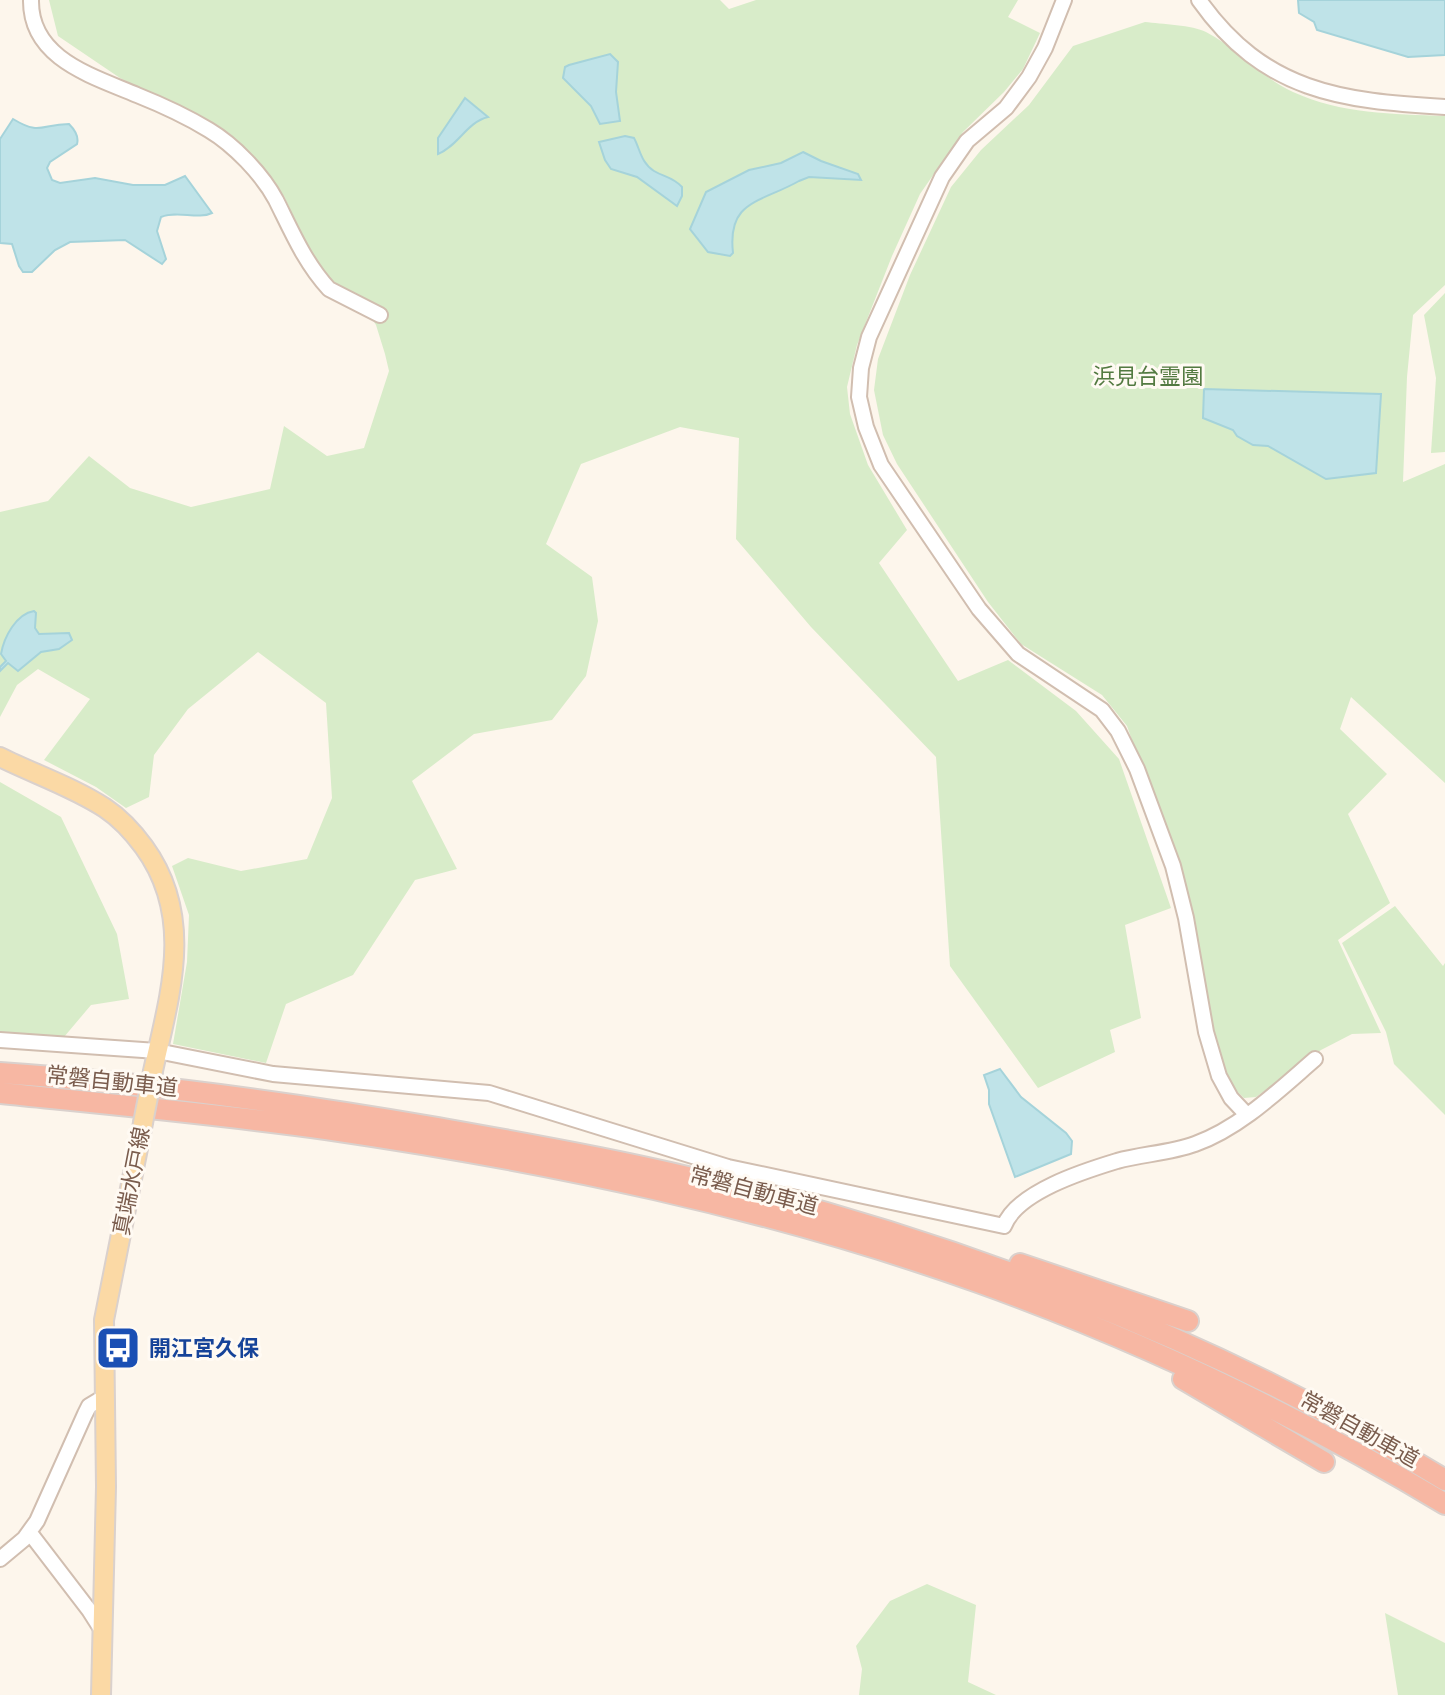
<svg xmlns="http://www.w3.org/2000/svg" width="1445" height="1695" viewBox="0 0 1445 1695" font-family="'Nunito Sans','Noto Sans JP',sans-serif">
	<rect width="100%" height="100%" fill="#fdf6ec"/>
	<path fill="#d8ecc9" d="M 49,0 L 720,0 L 729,9 L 756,0 L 1018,0 L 1008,17 L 1040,33 L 1023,69 L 1004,92 L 963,132 L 920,194 L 892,256 L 857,345 L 847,387 L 850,414 L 868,465 L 907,530 L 879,563 L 958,681 L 1008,660 L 1076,711 L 1119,759 L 1171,908 L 1125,925 L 1141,1018 L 1110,1030 L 1115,1052 L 1038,1088 L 950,966 L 936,757 L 811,627 L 736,539 L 739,438 L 680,427 L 581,464 L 546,544 L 592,577 L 598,621 L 586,676 L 552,720 L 474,734 L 412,781 L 457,869 L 415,880 L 353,975 L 286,1004 L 266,1063 L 173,1044 L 187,962 L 189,915 L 172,866 L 188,858 L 241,871 L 307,859 L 332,798 L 326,703 L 258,652 L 188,709 L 154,755 L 149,797 L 126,808 L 96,787 L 44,760 L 90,699 L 38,669 L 17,685 L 0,717 L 0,512 L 48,501 L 89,456 L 130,488 L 191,507 L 270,489 L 284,426 L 327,456 L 364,448 L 389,371 L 385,354 L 376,325 L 364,306 L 331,285 L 310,254 L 284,196 L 229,133 L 120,78 L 58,36 Z
		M 1145,22 C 1161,24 1193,25 1206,32 C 1237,48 1259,76 1293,92 C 1341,114 1393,114 1445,116 L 1445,285 L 1413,315 L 1407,377 L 1403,482 L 1445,464 L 1445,783 L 1351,697 L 1340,729 L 1387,774 L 1348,814 L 1390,903 L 1338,940 L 1381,1033 L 1352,1034 L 1321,1050 L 1256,1097 L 1244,1098 L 1231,1086 L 1211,1032 L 1177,867 L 1127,726 L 1102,695 L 1021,644 L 988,602 L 897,464 L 883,435 L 874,390 L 878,359 L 910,275 L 951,187 L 981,150 L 1029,105 L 1073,46 Z
		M 1445,293 L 1445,452 L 1431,453 L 1436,378 L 1424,315 Z
		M 0,782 L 61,817 L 117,934 L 129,999 L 91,1005 L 64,1037 L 0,1034 Z
		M 1395,906 L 1443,966 L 1445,963 L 1445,1115 L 1394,1064 L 1386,1032 L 1342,943 Z
		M 927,1584 L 976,1605 L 968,1682 L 996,1695 L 859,1695 L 862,1669 L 856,1646 L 890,1601 Z
		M 1385,1613 L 1445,1643 L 1445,1695 L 1398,1695 Z"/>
	<path fill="#bfe3e8" stroke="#a5d3da" stroke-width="2" d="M 1298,0 L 1445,0 L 1445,55 L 1408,57 L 1317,30 L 1314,22 L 1299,13 Z
		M 610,54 L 618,62 L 616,92 L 620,121 L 600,124 L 591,106 L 563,78 L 565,67 L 569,65 Z
		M 465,98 L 488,117 C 467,122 458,146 438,154 L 438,138 Z
		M 13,119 C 41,136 41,124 69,124 C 74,129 79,137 77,144 L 50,162 L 47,168 L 52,180 L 60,183 L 95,178 L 133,185 L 165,185 L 185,176 L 212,213 C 197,220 178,210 161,217 L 157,231 L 166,259 L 162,264 L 125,240 L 70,242 L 55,250 L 32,272 L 23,272 L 19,266 L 12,244 L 0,243 L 0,139 Z
		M 625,136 L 634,138 C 640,149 641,163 654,171 C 664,177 673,177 682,187 L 682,196 L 677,206 L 637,177 L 611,169 L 605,160 L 599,142 Z
		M 803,152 L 821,161 L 858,174 L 861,180 L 809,177 L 799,181 C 760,203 727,200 733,253 L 730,256 L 708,252 L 690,229 L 706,192 L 749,170 L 781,163 Z
		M 1204,389 L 1381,394 L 1376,473 L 1326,479 L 1268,446 L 1253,445 L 1237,436 L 1233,430 L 1203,418 Z
		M 34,611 L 36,613 L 35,628 L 39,634 L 69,633 L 72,640 L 59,649 L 41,652 L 18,671 L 8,663 L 0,671 L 0,667 L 6,661 L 1,654 C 4,637 16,614 34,611 Z
		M 1000,1069 L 1021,1097 L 1066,1133 L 1072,1141 L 1071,1154 L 1015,1177 L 989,1104 L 989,1090 L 984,1075 Z"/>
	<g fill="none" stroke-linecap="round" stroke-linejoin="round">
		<g stroke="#d1beb0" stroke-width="18">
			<path id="minor" d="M 31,0 C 30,59 93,76 137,95 C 162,105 186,116 209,130 C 234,145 262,174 276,200 C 292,232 305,263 329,289 L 380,315
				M 1064,0 L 1045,48 L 1029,77 L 1006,108 L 967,141 L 942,177 L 869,337 L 861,368 L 859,397 L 866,427 L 881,465 L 979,609 L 1018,654 L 1102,710 L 1118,731 L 1137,769 L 1173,866 L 1186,918 L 1206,1032 L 1219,1076 L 1231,1098 L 1247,1115
				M 1199,0 C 1264,92 1341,101 1445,107
				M 0,1040 L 157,1051 L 273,1074 L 489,1093 L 728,1167 L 1004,1226 C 1017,1192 1084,1171 1117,1161 C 1143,1154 1170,1153 1195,1144 C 1240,1128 1279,1090 1315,1059
				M 30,1533 L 89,1610 L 103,1632
				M 0,1559 L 24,1539 L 37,1521 L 85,1414 L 89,1406 L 104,1397"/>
		</g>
		<g stroke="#dad1cd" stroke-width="22">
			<path id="major" d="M 0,757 C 34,774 73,787 105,808 C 120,818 133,832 144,847 C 195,917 170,994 153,1071
				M 101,1695 L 106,1487 L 104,1320 L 143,1123"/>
		</g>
		<g stroke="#dad1cd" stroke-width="24">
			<path id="highway" d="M 0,1073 C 146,1083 293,1103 438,1128 C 515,1142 593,1155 670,1173 C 936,1233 1212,1337 1445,1480
				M 0,1093 C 109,1104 218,1114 326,1129 C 546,1161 768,1207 978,1282 C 1140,1340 1297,1415 1445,1504
				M 1020,1264 L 1188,1321
				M 1183,1379 L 1324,1462"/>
		</g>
		<use href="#minor" stroke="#fff" stroke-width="14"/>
		<use href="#major" stroke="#fbd9a5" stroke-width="18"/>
		<use href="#highway" stroke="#f7b7a3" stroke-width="20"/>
		<g stroke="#dad1cd" stroke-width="22" stroke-linecap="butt">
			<path id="major-bridge" d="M 143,1123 L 153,1071"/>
		</g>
		<use href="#major-bridge" stroke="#fbd9a5" stroke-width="18"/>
	</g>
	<defs>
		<g id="bus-square" transform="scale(2.3)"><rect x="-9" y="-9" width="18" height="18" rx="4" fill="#1a4fb4" stroke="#fffaf3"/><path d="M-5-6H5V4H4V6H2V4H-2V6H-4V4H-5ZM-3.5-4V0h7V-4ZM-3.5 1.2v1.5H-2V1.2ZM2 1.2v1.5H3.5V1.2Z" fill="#fff"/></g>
	</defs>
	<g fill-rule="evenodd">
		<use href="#bus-square" x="118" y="1348"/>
	</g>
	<g text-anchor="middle" stroke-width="6" stroke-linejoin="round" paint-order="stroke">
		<g font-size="22" fill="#537a41" stroke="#fffaf3">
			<text x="1148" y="384">浜見台霊園</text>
		</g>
		<g font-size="22" fill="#7a5c4d" stroke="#fffaf3">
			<text transform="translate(112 1081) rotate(6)" y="8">常磐自動車道</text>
			<text transform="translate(131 1181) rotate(-79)" y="8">真端水戸線</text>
			<text transform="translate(754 1190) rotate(15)" y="8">常磐自動車道</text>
			<text transform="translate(1360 1429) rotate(29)" y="8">常磐自動車道</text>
		</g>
		<g font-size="22" font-weight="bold" fill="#164399" stroke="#fffaf3" text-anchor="start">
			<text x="149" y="1356">開江宮久保</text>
		</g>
	</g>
</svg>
